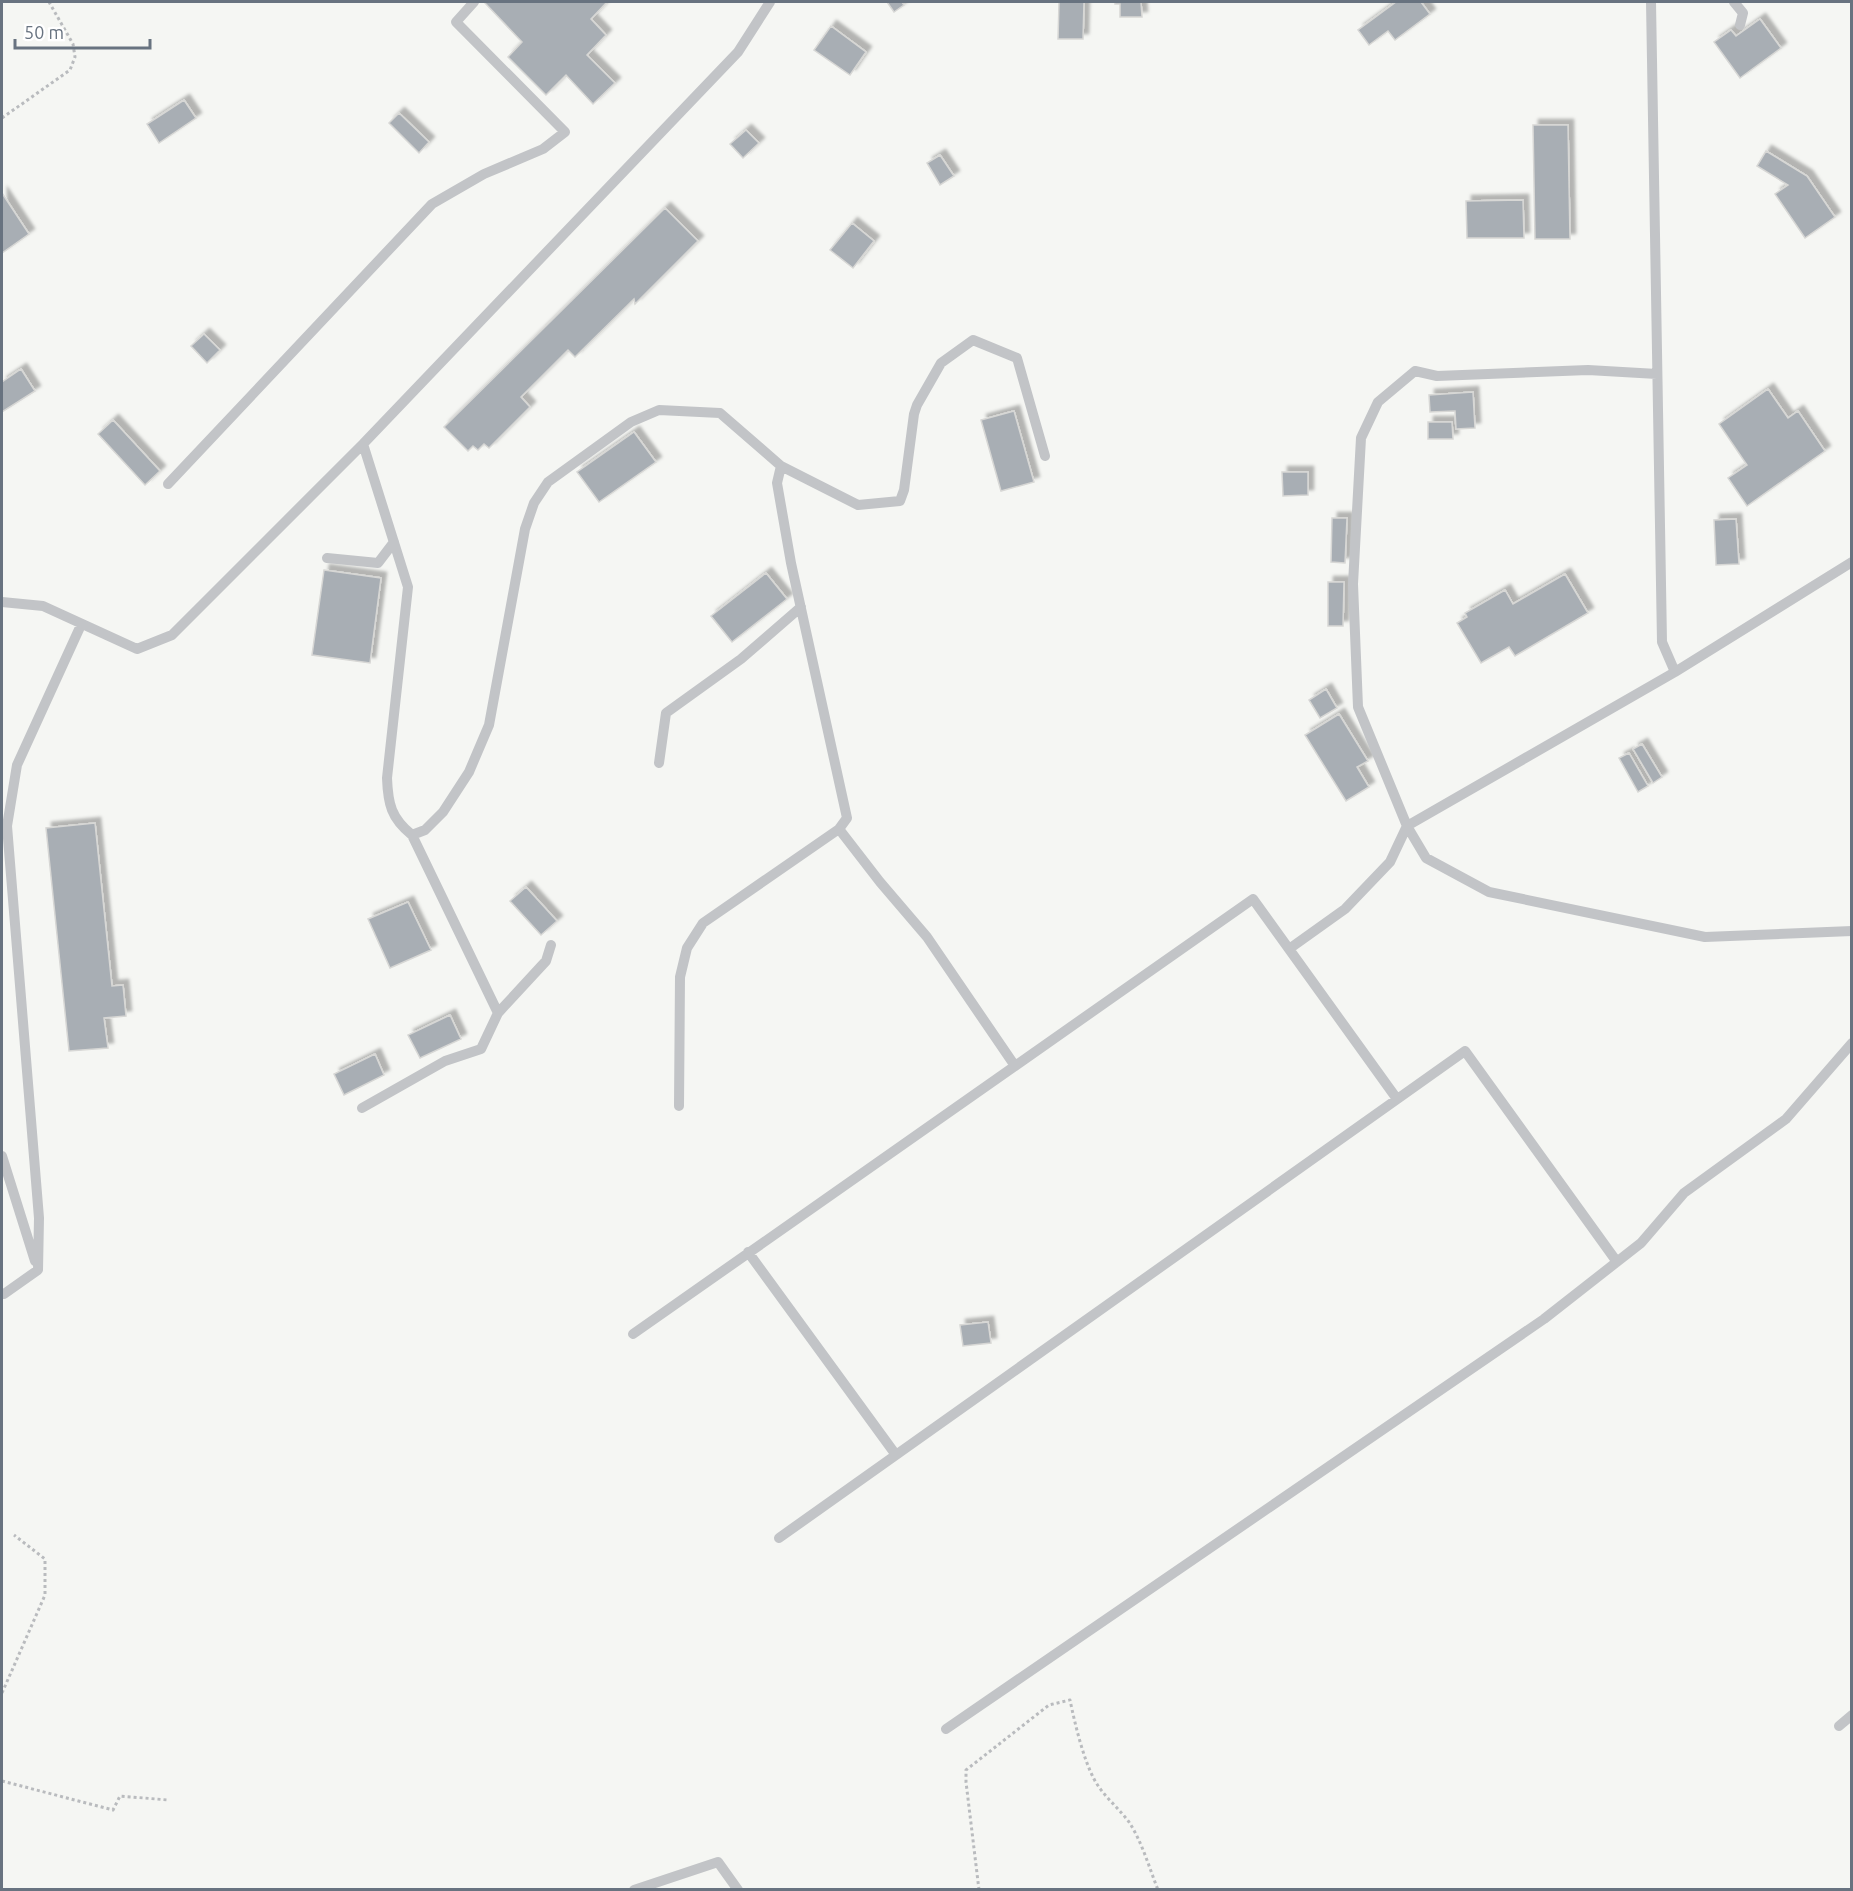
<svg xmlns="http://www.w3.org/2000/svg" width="1853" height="1891" viewBox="0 0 1853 1891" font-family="Ubuntu,sans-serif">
	<defs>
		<filter id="shadow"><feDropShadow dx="5.5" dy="-5.5" stdDeviation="1.5" flood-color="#0004"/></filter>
	</defs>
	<rect width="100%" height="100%" fill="#f5f6f3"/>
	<path fill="#a8aeb4" stroke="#d7d7d5" stroke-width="1.5" filter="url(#shadow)" d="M 487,2 L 607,2 L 591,19 L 606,35 L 587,55 L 615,83 L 593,104 L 566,75 L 546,95 L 508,57 L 522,42 L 485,3 Z
		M 887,2 L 902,2 L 904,5 L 894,12 Z
		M 1059,2 L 1084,2 L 1083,39 L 1058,39 Z
		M 1115,2 L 1141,2 L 1142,17 L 1120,17 L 1120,4 L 1115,4 Z
		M 1396,2 L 1421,2 L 1430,14 L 1395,40 L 1388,31 L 1369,45 L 1358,30 Z
		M 1760,19 L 1781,48 L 1740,78 L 1714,42 L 1731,30 L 1736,36 Z
		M 831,26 L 866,52 L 850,75 L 814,50 Z
		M 184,100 L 196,118 L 159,143 L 147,124 Z
		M 399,113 L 429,142 L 419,153 L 389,123 Z
		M 1533,125 L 1568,125 L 1570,239 L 1535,239 Z
		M 746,130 L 759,143 L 743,158 L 730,144 Z
		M 1766,151 L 1807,176 L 1835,217 L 1805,238 L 1775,194 L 1788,185 L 1757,166 Z
		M 940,155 L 954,176 L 940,185 L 927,163 Z
		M 2,193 L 29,234 L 2,253 Z
		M 1523,200 L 1524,238 L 1467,238 L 1466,201 Z
		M 665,208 L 698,241 L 635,304 L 634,299 L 575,357 L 568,350 L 521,397 L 530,407 L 489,448 L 484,444 L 478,450 L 473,446 L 468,451 L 444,427 Z
		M 852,223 L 874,241 L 853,268 L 830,250 Z
		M 204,334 L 220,350 L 207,363 L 191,346 Z
		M 21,369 L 35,391 L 2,412 L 2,382 Z
		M 1768,389 L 1788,418 L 1798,411 L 1825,451 L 1747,506 L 1728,478 L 1747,465 L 1719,424 Z
		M 1473,392 L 1475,428 L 1456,429 L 1455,411 L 1430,412 L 1429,395 Z
		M 1014,411 L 1034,482 L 1001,491 L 981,420 Z
		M 113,420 L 160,471 L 145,485 L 98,434 Z
		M 1428,422 L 1452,422 L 1453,439 L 1428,439 Z
		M 634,432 L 656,462 L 599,502 L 577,472 Z
		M 1282,472 L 1308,472 L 1308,495 L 1283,496 Z
		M 1332,518 L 1347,518 L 1345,563 L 1331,562 Z
		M 1736,519 L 1739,564 L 1716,565 L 1714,520 Z
		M 324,570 L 381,578 L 370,663 L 312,655 Z
		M 766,573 L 787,599 L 732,642 L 711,616 Z
		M 1565,574 L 1588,613 L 1515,656 L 1509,647 L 1481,663 L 1457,623 L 1467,617 L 1465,613 L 1505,590 L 1513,604 Z
		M 1328,582 L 1344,582 L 1343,626 L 1328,626 Z
		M 1326,689 L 1337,708 L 1320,718 L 1309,700 Z
		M 1339,714 L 1368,761 L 1357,767 L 1369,787 L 1346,801 L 1305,735 Z
		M 1642,744 L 1662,777 L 1653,783 L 1633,749 Z
		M 1629,753 L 1648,786 L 1638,792 L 1619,758 Z
		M 95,823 L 112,986 L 123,985 L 126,1016 L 104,1018 L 108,1048 L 69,1051 L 46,828 Z
		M 526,887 L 557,921 L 541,935 L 510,901 Z
		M 408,902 L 431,950 L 390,968 L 368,919 Z
		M 450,1015 L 461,1039 L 420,1058 L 408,1035 Z
		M 375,1054 L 384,1075 L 344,1095 L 334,1074 Z
		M 988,1322 L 991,1343 L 963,1346 L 960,1325 Z"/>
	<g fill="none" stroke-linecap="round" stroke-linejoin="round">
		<path stroke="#b9bbbe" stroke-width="3" stroke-dasharray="3 3" stroke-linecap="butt" d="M 2,118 L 70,70 L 75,57 L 73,44 L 49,2
			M 2,1693 L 45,1595 L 45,1559 L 14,1535
			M 2,1781 L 113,1810 L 120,1796 L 168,1800
			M 979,1890 L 966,1782 L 966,1770 L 1049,1705 L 1070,1700 C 1075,1724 1083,1758 1094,1779 C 1103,1796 1118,1807 1129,1822 C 1142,1842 1149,1867 1158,1890"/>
		<path stroke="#c2c4c7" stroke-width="10" d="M 1651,2 L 1662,642 L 1675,672
			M 1734,2 L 1743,13 L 1740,25
			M 1657,374 L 1588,370 L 1437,376 L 1415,371 L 1378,402 L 1361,438 L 1353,584 L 1358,707 L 1407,826 L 1426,858 L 1489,892 L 1705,937 L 1852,931
			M 363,444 L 408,587 L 387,778 C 388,804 391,818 412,835 L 425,830 L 443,812 L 469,772 L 489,725 L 525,529 L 534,503 L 548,482 L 631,422 L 659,410 L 720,413 L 781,466 L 858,505 L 900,501 L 904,490 L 914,414 L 917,405 L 941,363 L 973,340 L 1017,358 L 1045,456
			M 168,484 L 432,204 L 484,174 L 543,149 L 565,132 L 456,22 L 474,2
			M 327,558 L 378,563 L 394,542
			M 2,602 L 43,606 L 137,649 L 172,635 L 363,444 L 738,52 L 770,2
			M 659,763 L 666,713 L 741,659 L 801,607
			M 839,829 L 880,882 L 927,937 L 1015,1066
			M 1289,949 L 1345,909 L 1390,862 L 1407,826 L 1675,672 L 1852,562
			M 498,1013 L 546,961 L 551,945
			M 679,1106 L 680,977 L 687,948 L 703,923 L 839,829 L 847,818 L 791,563 L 777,483 L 781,466
			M 362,1108 L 445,1061 L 481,1049 L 498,1013 L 412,835
			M 2,1156 L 35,1261
			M 748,1252 L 896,1455
			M 4,1294 L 38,1270 L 39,1218 L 7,826 L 17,765 L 81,625
			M 633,1334 L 1253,899 L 1397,1099
			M 779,1538 L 1465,1051 L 1617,1262
			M 1839,1726 L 1852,1715
			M 946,1729 L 1544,1319 L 1641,1243 L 1684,1193 L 1786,1119 L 1852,1043
			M 634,1890 L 718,1862 L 738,1890"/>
	</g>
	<rect width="1853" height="1891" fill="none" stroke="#687380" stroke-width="6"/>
	<path d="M15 39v9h135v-9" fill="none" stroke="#687380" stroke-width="3"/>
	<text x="24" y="39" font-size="18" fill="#687380" stroke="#ffffff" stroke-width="4.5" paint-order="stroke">50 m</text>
</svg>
